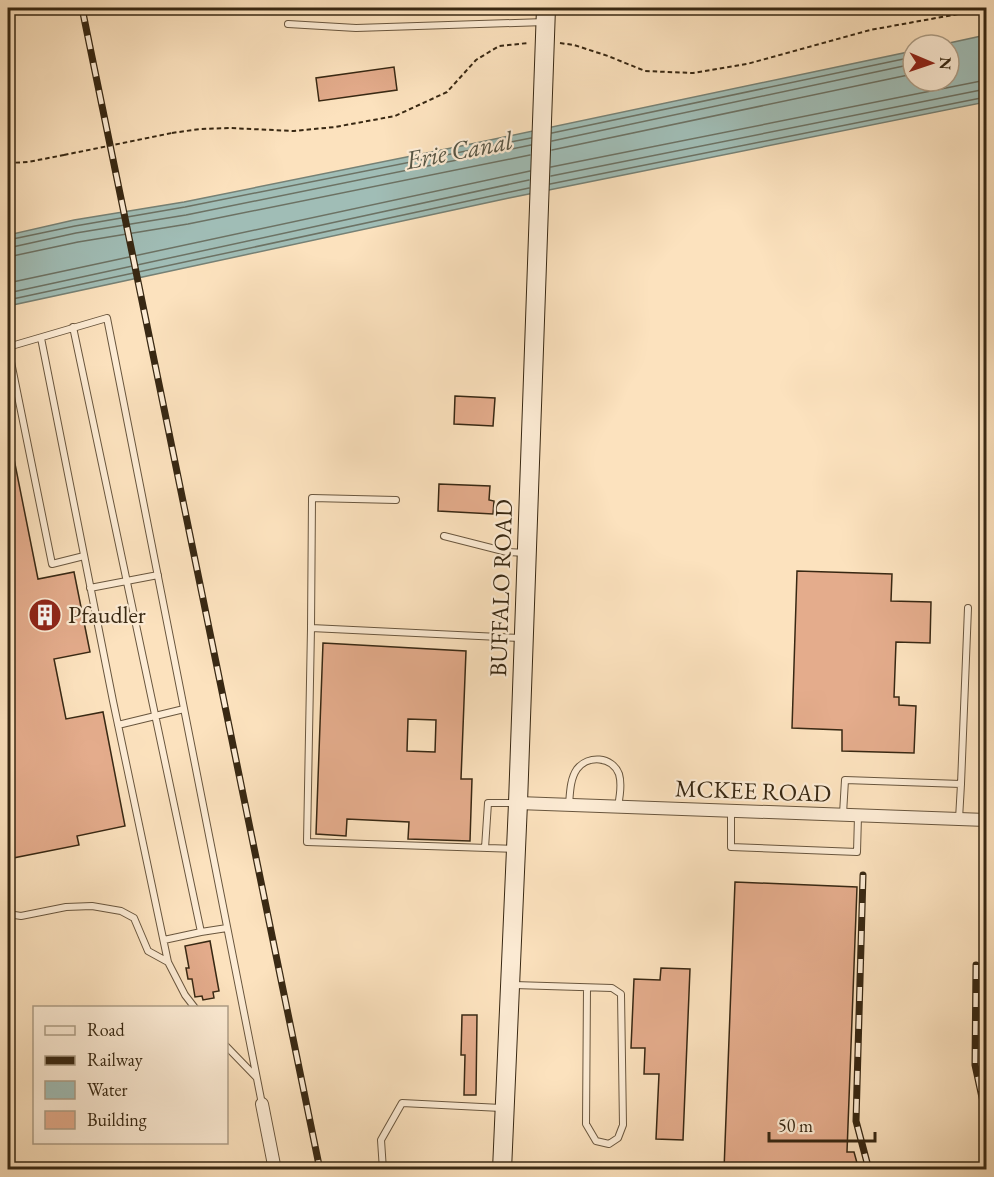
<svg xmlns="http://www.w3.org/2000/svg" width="994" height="1177" viewBox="0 0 994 1177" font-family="'EB Garamond',serif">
	<rect width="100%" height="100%" fill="#fce2be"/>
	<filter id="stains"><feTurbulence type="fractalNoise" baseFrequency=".00333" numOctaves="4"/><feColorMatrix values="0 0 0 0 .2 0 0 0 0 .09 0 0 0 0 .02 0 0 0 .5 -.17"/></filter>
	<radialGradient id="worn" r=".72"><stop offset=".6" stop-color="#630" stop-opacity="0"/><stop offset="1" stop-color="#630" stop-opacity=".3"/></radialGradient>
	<path fill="#a0bdb6" stroke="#768175" stroke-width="1.5" d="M 986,35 L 986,102 L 509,198 L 8,306 L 8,235 L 74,220 L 184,202 L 471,144 L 913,51 L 913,81 L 949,81 L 949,45 L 940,45 Z"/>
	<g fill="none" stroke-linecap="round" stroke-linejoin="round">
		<path stroke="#6c7264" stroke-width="1.5" d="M 552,133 L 913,57
			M 552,141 L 913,64
			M 552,150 L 913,74
			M 551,167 L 986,80
			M 551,176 L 986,89
			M 550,184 L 986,97
			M 8,240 L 75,226 L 185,207 L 531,138
			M 8,248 L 76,233 L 186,215 L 531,145
			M 8,257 L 78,242 L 188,224 L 530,155
			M 8,283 L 530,171
			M 8,293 L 529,180
			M 8,300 L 529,188"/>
	</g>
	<path fill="#e4ac8c" stroke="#382813" stroke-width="1.5" fill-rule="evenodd" d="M 394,67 L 397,90 L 319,101 L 316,78 Z
		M 455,396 L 495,398 L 493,426 L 454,424 Z
		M 13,454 L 38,579 L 74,572 L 90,652 L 54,659 L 66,719 L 103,712 L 125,826 L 77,836 L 79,845 L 8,859 L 8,455 Z
		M 439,484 L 490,486 L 489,500 L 494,501 L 493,514 L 438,511 Z
		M 797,571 L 892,574 L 891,601 L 931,602 L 930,643 L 896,642 L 894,697 L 899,697 L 899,705 L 916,706 L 914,753 L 842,751 L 842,730 L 792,728 Z
		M 323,643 L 466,651 L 461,779 L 472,779 L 470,841 L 408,839 L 409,822 L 347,819 L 346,836 L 316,834 ZM 408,719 L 436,720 L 435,752 L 407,751 Z
		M 735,882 L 857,887 L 847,1152 L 854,1152 L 859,1170 L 724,1170 Z
		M 210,941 L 219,991 L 213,992 L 214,998 L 203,1000 L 202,996 L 195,997 L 192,979 L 188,979 L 186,968 L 189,968 L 185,946 Z
		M 661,968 L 690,969 L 683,1140 L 656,1139 L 659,1074 L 644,1074 L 645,1048 L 631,1048 L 634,979 L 660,980 Z
		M 462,1015 L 477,1015 L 476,1095 L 464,1095 L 465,1055 L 461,1055 Z"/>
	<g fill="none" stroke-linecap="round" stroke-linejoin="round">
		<g stroke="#69563e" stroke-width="8">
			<path id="service" d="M 288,24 L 356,28 L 545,22
				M 73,327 L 201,932 L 227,928
				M 41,338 L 113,701 L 168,962 L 185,995 L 195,1008
				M 8,347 L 107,318 L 262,1104
				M 8,347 L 52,564 L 84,556
				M 444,536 L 507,552 L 526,553
				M 90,588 L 158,575
				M 311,628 L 312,498 L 396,500
				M 118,725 L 184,709
				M 961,784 L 968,608
				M 569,805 C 570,793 570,779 577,769 C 588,755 612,756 619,774 C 622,784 620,796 618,806
				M 731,811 L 731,847 L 857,852 L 858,816
				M 843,814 L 845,780 L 961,784 L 959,819
				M 485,848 L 488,803 L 517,803
				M 515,849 L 307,842 L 311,628 L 521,638
				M 8,914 L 21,916 L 66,907 L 92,906 L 121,911 L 134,918 L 148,951 L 168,962
				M 164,940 L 201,932
				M 514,985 L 612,988 L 621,994 L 623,1125 L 618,1138 L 609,1144 L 596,1141 L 586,1124 L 587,988
				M 226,1046 L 256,1077
				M 383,1170 L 381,1140 L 402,1103 L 501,1108"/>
		</g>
		<g stroke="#69563e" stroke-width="14">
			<path id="minor" d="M 518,803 L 986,820
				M 262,1104 L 275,1170"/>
		</g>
		<g stroke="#382813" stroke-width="20">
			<path id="secondary" d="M 502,1170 L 518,803 L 546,8"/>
		</g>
		<path stroke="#382813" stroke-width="2" stroke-dasharray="4.5 3" stroke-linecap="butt" d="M 560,43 L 574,45 L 608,56 L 645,71 L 693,73 L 747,64 L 870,30 L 986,9
			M 172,133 L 200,129 L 230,128 L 294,131 L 335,127 L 395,116 L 447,92 L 476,60 L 499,46 L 528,43
			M 8,163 L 28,162 L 64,155"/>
		<use href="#service" stroke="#fdecd5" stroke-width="6"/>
		<use href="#minor" stroke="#fdecd5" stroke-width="12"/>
		<use href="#secondary" stroke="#fdecd5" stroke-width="18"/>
		<g stroke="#382813" stroke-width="7">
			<path id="rail" d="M 82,8 L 320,1170
				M 863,875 L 856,1121 L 869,1170
				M 976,965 L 975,1065 L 986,1116
				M 985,1034 L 984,1063 L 986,1073"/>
		</g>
		<use href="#rail" stroke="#fdecd5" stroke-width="4.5" stroke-dasharray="14" stroke-linecap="butt"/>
		<path stroke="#382813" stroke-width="2" stroke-dasharray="4.5 3" stroke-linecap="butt" d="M 64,155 L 172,133"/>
	</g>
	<defs>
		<g id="building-disc" transform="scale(1.725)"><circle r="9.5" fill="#8f2418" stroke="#fdecd5"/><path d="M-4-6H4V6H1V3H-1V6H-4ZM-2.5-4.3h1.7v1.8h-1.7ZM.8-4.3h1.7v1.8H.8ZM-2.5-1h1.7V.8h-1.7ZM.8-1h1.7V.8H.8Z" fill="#fff"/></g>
	</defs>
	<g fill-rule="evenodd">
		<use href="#building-disc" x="45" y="615"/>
	</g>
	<g text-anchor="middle" stroke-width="4.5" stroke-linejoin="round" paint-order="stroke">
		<g font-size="24" fill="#382813" stroke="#fdecd5">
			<text transform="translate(501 588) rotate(-88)" y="8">BUFFALO ROAD</text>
			<text transform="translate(753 791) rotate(2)" y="8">MCKEE ROAD</text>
		</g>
		<g font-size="24" fill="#382813" stroke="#fdecd5" text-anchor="start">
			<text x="68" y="623">Pfaudler</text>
		</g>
		<g font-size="26" font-style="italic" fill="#575544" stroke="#fdecd5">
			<text transform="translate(459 150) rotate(-11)" y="9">Erie Canal</text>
		</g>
	</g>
	<rect width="994" height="1177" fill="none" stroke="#fce2be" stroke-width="30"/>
	<rect x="9" y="9" width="976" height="1159" fill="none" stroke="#382813" stroke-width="3"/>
	<rect x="15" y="15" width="964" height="1147" fill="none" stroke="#382813" stroke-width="1.5"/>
	<rect x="33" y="1006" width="195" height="138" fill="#fdecd5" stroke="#ae9e87" stroke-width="1.5"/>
	<rect x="45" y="1026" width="30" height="9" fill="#fdecd5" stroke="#ae9e87" stroke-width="1.5"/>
	<text x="87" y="1036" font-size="18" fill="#382813">Road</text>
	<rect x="45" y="1056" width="30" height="9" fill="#382813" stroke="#ae9e87" stroke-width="1.5"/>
	<text x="87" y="1066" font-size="18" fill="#382813">Railway</text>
	<rect x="45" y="1081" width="30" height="18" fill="#a0bdb6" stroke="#ae9e87" stroke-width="1.5"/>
	<text x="87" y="1096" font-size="18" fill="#382813">Water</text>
	<rect x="45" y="1111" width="30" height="18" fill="#e4ac8c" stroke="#ae9e87" stroke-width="1.5"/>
	<text x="87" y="1126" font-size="18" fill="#382813">Building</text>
	<g transform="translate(931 63) rotate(92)"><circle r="28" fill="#fdecd5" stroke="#ae9e87" stroke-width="1.5"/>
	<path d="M0-4.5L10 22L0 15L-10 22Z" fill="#8f2418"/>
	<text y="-9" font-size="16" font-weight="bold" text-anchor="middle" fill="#382813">N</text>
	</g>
	<path d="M769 1132v9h106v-9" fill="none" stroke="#382813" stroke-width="3"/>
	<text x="778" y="1132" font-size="18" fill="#382813" stroke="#fdecd5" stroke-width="4.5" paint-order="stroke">50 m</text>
	<rect width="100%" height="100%" filter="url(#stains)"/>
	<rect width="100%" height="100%" fill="url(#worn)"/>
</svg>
